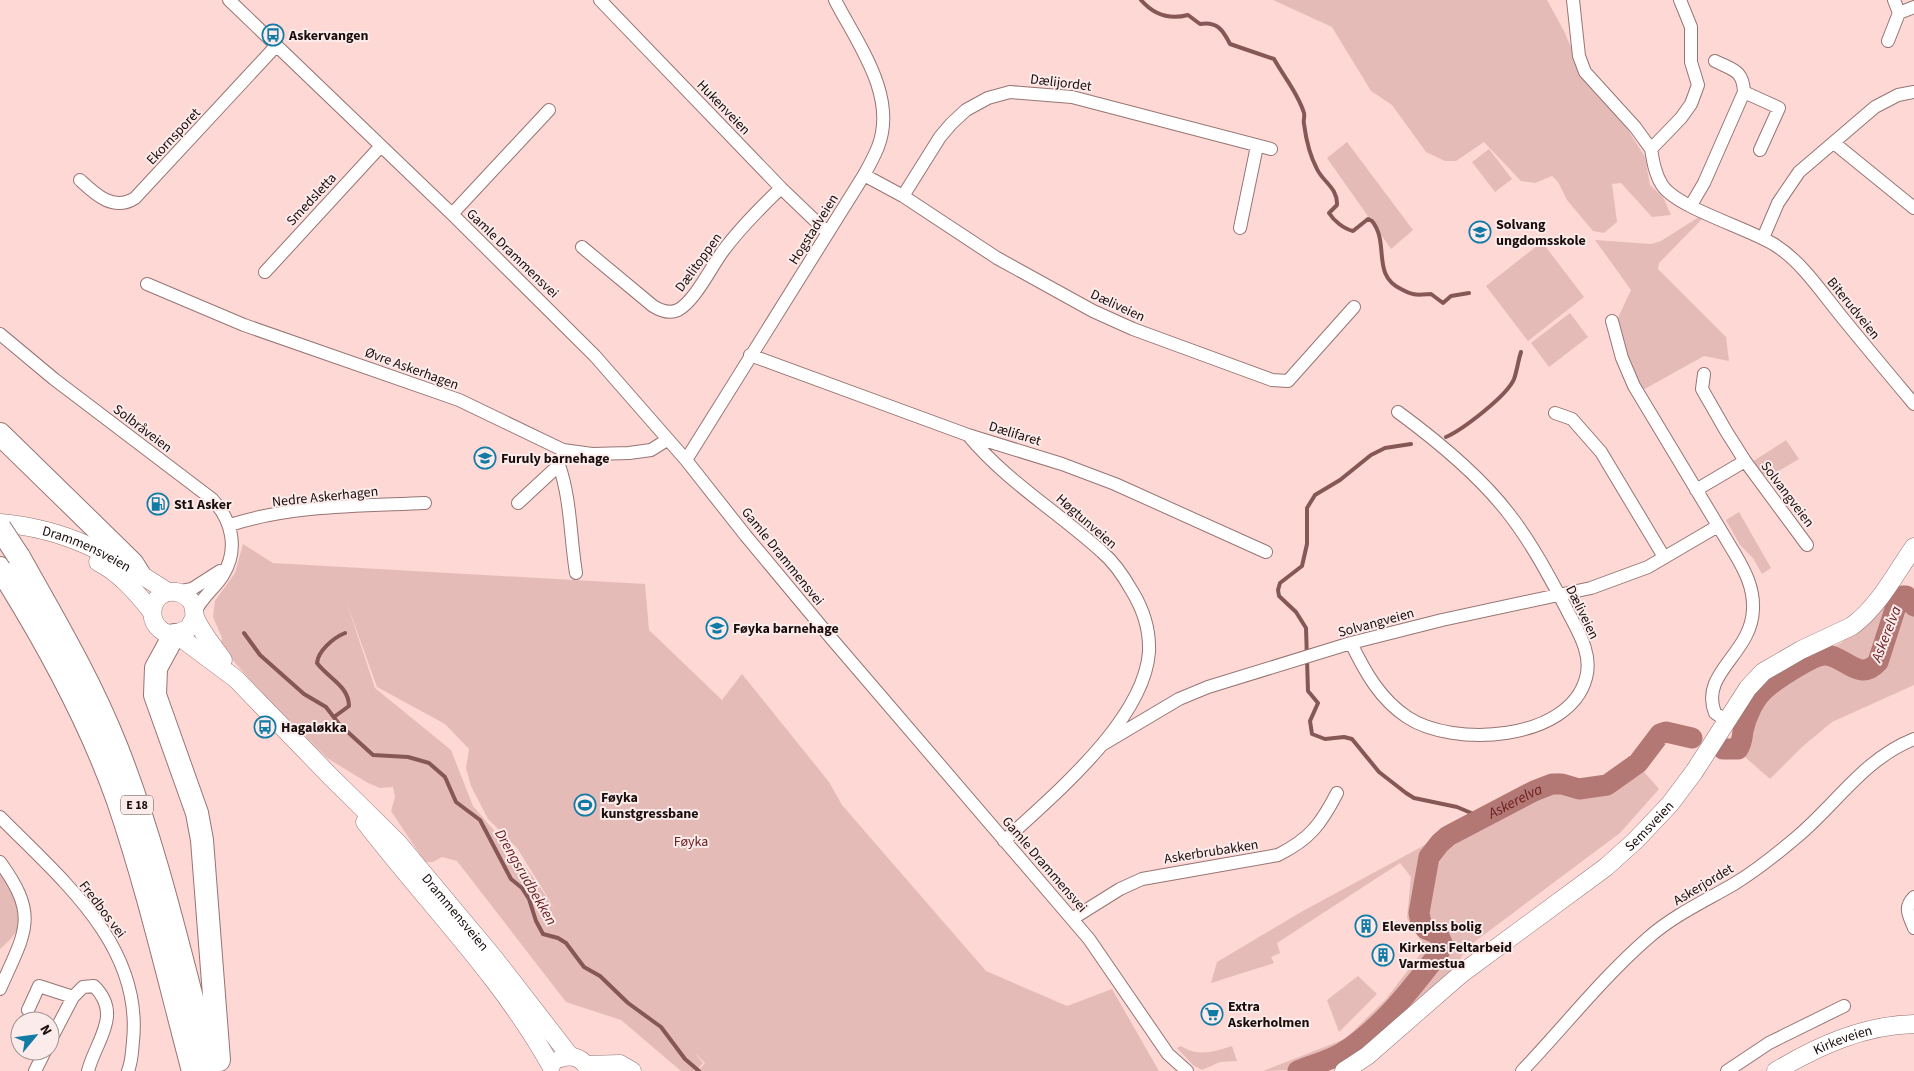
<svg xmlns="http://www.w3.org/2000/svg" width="1914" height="1071" viewBox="0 0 1914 1071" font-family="'Source Sans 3',sans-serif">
	<rect width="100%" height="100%" fill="#fed8d5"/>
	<path fill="#e5bbb8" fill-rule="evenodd" d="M 1273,0 L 1547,0 L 1564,31 L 1582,73 L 1628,130 L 1645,157 L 1650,185 L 1663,197 L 1671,215 L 1652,217 L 1621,183 L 1612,184 L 1617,222 L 1604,233 L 1593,231 L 1567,200 L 1558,182 L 1552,176 L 1535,183 L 1521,181 L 1484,142 L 1456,161 L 1445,161 L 1426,152 L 1392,105 L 1371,91 L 1332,27 Z
		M 1347,142 L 1413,230 L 1391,249 L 1327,158 Z
		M 1489,149 L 1512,179 L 1495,192 L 1472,162 Z
		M 1702,215 L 1705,216 L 1659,263 L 1658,269 L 1726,337 L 1729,361 L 1704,356 L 1641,391 L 1628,367 L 1617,320 L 1631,290 L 1595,240 L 1651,244 L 1661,241 Z
		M 1542,242 L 1584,297 L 1528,341 L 1486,286 Z
		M 1570,313 L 1588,337 L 1549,367 L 1531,343 Z
		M 1786,440 L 1799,459 L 1769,477 L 1767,474 L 1762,475 L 1752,462 Z
		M 1739,512 L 1771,568 L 1762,574 L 1753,558 L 1740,545 L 1726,520 Z
		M 243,544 L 273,563 L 645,584 L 649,630 L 722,700 L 742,674 L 829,782 L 842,805 L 986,971 L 1067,1006 L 1112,989 L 1159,1071 L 698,1071 L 705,1063 L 694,1052 L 703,1063 L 696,1071 L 681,1071 L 621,1020 L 566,1002 L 457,861 L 442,857 L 433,862 L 425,862 L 391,811 L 395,797 L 393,787 L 380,788 L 368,783 L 327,758 L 267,698 L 236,664 L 221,643 L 222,638 L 213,617 L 215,601 L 235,573 ZM 346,601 L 377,687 L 445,724 L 469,749 L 466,768 L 471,786 L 488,819 L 517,848 L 555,909 L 528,870 L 473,806 L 451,750 L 375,688 Z
		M 1896,593 L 1906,596 L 1914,606 L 1914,685 L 1832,722 L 1802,747 L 1770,779 L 1728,742 L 1757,693 L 1790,667 L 1841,643 Z
		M 1639,766 L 1659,789 L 1620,833 L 1465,949 L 1457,967 L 1362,1053 L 1333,1069 L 1263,1071 L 1345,1039 L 1386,999 L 1425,948 L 1407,918 L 1411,877 L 1400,863 L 1277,943 L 1280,953 L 1271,957 L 1274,963 L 1211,983 L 1217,962 L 1301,912 L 1558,773 L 1599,792 Z
		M 0,873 C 6,876 9,885 12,892 C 23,921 24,928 0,949 Z
		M 1358,976 L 1377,994 L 1339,1032 L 1327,1000 Z
		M 1181,1046 C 1199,1057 1213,1052 1232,1046 L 1237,1061 L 1220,1062 L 1202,1070 L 1193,1065 L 1177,1048 Z"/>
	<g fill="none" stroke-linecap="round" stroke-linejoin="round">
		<path stroke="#855855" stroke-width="4" d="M 1141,0 C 1153,14 1169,20 1188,15 L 1200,24 C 1217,21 1223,30 1230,44 L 1274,59 C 1284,77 1298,93 1304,113 C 1305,117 1303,120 1304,124 C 1306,139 1310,156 1317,169 C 1323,182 1338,188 1337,205 L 1329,213 C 1334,221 1344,229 1353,231 L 1368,219 L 1372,221 C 1390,243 1371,275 1401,289 C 1414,296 1416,295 1431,294 L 1443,303 L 1451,296 L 1469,293
			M 1446,437 C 1462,430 1507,396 1514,379 C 1517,371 1518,361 1521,352
			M 1411,444 L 1385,448 L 1371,455 L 1340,480 L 1315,495 L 1307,508 L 1307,544 L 1302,566 L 1280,583 L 1278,590 L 1279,596 L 1296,612 L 1306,628 L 1308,691 L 1318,703 L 1310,721 L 1312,734 L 1325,739 L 1344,737 L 1352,739 L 1379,772 L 1406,793 L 1414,798 L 1457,807 L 1483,818
			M 244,633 L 260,655 L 304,694 L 326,707 L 339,724 L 373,755 L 408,757 L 429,763 L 445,777 L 456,802 L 480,820 L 511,879 L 522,888 L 529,899 L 536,921 L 543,934 L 558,938 L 566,943 L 584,967 L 600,976 L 628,1003 L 661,1027 L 685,1059 L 699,1071
			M 334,717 L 349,706 C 349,686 328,678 317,663 C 318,651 333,638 345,633"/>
		<g stroke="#b37774" stroke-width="21">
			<path d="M 1723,749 L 1738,749 C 1742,743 1742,738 1743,731 C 1746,716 1755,697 1766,688 C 1777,679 1814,654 1826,655 C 1845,656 1859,683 1878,662 L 1898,600 L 1902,596 L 1906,596 L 1914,606"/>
			<path id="s1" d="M 1442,943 L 1438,934 L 1426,929 L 1421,923 L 1419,913 L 1429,857 L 1440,843 L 1448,836 L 1534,791 L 1552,784 L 1562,784 L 1579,789 L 1607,785 L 1638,763 L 1660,734 L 1666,732 L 1692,738"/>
			<path d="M 1298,1071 C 1312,1065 1329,1061 1342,1053 C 1381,1029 1411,989 1439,953"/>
		</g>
		<g stroke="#967573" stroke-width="14">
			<path id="street" d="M 229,0 L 452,214 L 595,356 L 686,460 L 746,536 L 831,638 L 1089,939 L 1168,1054 L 1187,1071
				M 600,0 L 781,188 L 828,233
				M 1573,0 L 1579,56 L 1585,72 L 1635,127 L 1651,149
				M 1680,0 L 1691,27 L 1691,62 L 1698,85 L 1691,104 L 1681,118 L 1651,149 C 1653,161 1655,174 1662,185 C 1677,208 1748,228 1775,245 C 1800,261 1818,287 1837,311 C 1862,342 1888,373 1914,404
				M 1894,0 L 1899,13
				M 1888,41 L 1899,13 L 1914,7
				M 1715,61 C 1733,70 1743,70 1744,92 L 1779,108 L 1760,150
				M 1834,143 L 1914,208
				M 864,175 L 903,196 L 997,258 L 1093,311 L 1133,329 L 1272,380 L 1288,381 L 1354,307
				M 80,180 C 95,194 113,212 135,198 L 276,46
				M 903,196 L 940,137 L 951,124 L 966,110 L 988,98 L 1010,92 L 1072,97 L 1271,149
				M 1691,205 L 1704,183 L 1744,92
				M 452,214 L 549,110
				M 1240,228 L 1257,146
				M 1763,238 L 1778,203 L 1799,172 L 1875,107 L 1898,95 L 1914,92
				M 582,247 L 653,306 C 661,311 669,314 678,310 C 695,301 711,267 723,251 C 740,228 760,208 781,188
				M 265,272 L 380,147
				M 147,284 L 244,325 L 459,400 L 563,450 L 592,454 L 629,453 L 651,450 L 667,440
				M 1612,321 L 1622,358 L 1634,386 L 1735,554 C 1745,571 1754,588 1753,609 C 1752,654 1699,673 1715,713 L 1727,721
				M 0,334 L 54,379 L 212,499 C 232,520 239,549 223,575 C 215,588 202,597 195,612
				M 750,355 L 968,435 L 1062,464 L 1115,484 L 1266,552
				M 1704,374 L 1702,389 L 1726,431 L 1745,461 L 1807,545
				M 1555,413 L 1572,419 L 1601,452 L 1664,557
				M 968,435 C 1006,481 1058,512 1102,552 C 1114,562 1124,577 1132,591 C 1143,609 1150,629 1149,652 C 1144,721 1052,796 1004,841
				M 686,460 L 864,175 C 869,166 874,157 878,147 C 898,96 857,43 835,0
				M 559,465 C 571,500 570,536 576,573
				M 1696,490 L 1745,461
				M 518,503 L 559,465 L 560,459
				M 230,525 C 291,505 361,506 425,503
				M 176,592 L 192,589 L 220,571
				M 1351,643 C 1365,672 1380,699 1407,717 C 1453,748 1569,741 1586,678 C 1593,653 1577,630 1566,608 C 1549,576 1531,542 1509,514 C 1480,476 1436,440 1398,412
				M 1105,743 L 1179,699 L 1208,687 L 1351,643 L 1442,620 L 1591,588 L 1648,567 L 1718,526
				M 0,817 C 61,879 143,945 133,1041 C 132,1051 132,1061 128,1071
				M 0,862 C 40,917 25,932 0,989
				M 1914,897 C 1903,908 1909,915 1914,928
				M 1072,919 L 1120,889 L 1142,879 L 1278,855 C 1310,839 1321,824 1337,793
				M 28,1010 L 39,986 L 73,997
				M 50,1041 L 73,997 L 83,987 L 94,986 C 123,1015 96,1040 88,1071
				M 35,1071 L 45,1051
				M 1522,1071 C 1564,1027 1602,978 1648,938 C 1674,915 1705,901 1734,884 C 1757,870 1778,853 1798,836 C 1837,803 1864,759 1914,739
				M 1727,1071 L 1769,1043 L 1844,1006"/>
		</g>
		<g stroke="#967573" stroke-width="19">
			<g id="secondary">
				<path id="s2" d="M 0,523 C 69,529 111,555 168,592"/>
				<path d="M 98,562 C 120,573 137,593 152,612"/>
				<path d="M 195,616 L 189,628 L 174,635 C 142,631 148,588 176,592 C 182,593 188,597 192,602 C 194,607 194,613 195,617 C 201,632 214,647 223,660"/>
				<path id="s3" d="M 177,635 L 236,679 L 330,776 L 398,843 L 494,958 L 570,1056"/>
				<path d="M 365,822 C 427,903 501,976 551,1066"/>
				<path d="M 561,1058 C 573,1054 584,1059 589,1071"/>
				<path d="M 586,1065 L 620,1064 L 632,1071"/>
				<path id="s4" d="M 1344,1071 L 1367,1056 L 1461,974 L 1606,867 L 1636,840 L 1670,804 L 1694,772 L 1748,688 L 1763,672 L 1801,650 L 1852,626 C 1879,606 1895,574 1914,547"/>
				<path id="s5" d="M 1776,1071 C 1818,1046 1864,1025 1914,1024"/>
			</g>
		</g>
		<g stroke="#967573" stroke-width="24">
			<path id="highway" d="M 0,434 L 132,563 L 139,574
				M 19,557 C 54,619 91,682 117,748 C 158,852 182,963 211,1071
				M 0,568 C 46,641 89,719 118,801 C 148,889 169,981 193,1071
				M 174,635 L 156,668 L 155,695 L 197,813 L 202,840 L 219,1060"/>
		</g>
		<use href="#street" stroke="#fff" stroke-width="12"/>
		<use href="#secondary" stroke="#fff" stroke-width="18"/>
		<use href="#highway" stroke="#fff" stroke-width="22"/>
		<g stroke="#967573" stroke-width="24" stroke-linecap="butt">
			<path id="highway-bridge" d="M 0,528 L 19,557"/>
		</g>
		<use href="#highway-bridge" stroke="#fff" stroke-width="22"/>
	</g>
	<defs>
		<g id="bus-ring" transform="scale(1.125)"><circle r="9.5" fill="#fbebea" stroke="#127ba5" stroke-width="1.5"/><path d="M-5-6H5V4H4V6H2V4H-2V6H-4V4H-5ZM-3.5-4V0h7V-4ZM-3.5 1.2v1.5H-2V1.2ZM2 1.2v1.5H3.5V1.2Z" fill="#127ba5"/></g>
		<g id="school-ring" transform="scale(1.125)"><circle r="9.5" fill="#fbebea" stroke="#127ba5" stroke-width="1.5"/><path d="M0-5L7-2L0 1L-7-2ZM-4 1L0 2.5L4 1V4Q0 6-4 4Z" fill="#127ba5"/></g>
		<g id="fuel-ring" transform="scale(1.125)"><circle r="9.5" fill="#fbebea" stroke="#127ba5" stroke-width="1.5"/><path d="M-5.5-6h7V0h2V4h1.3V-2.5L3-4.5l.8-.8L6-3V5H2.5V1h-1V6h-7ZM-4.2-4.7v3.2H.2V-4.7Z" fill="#127ba5"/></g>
		<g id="stadium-ring" transform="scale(1.125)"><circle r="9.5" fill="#fbebea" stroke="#127ba5" stroke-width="1.5"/><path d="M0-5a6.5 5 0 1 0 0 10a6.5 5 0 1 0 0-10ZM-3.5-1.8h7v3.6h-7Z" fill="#127ba5"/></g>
		<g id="building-ring" transform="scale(1.125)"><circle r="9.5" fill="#fbebea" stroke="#127ba5" stroke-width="1.5"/><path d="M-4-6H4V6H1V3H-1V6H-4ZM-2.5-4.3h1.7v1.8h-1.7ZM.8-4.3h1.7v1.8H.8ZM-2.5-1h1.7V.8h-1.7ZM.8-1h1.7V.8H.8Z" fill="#127ba5"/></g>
		<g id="supermarket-ring" transform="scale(1.125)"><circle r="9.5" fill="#fbebea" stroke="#127ba5" stroke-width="1.5"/><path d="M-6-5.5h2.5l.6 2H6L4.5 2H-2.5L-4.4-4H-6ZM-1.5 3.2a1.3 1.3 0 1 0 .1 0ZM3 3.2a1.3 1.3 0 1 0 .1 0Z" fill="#127ba5"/></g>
	</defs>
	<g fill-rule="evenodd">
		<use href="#bus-ring" x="273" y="35"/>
		<use href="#school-ring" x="1480" y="232"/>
		<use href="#school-ring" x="485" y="458"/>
		<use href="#fuel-ring" x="158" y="504"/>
		<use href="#school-ring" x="717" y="628"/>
		<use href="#bus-ring" x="265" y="727"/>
		<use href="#stadium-ring" x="585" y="805"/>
		<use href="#building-ring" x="1366" y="926"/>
		<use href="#building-ring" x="1383" y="955"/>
		<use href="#supermarket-ring" x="1212" y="1014"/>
	</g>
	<g text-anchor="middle" stroke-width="4" stroke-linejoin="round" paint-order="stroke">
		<rect fill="#fbebea" stroke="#5e504f" stroke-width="1" x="121" y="795.5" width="32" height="19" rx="4"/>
		<g font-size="12" font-weight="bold" fill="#1a0e0d">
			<text x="137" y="809">E 18</text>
		</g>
		<g font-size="14" font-weight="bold" fill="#1a0e0d" stroke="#fbebea" text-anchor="start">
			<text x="289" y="40">Askervangen</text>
			<text x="1496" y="229">Solvang<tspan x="1496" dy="16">ungdomsskole</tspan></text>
			<text x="501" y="463">Furuly barnehage</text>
			<text x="174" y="509">St1 Asker</text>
			<text x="733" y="633">Føyka barnehage</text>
			<text x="281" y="732">Hagaløkka</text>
			<text x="601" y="802">Føyka<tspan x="601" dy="16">kunstgressbane</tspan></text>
			<text x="1382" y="931">Elevenplss bolig</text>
			<text x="1399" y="952">Kirkens Feltarbeid<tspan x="1399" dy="16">Varmestua</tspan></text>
			<text x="1228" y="1011">Extra<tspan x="1228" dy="16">Askerholmen</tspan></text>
		</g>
		<g font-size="14" fill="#1a0e0d" stroke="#fbebea">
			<text transform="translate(1061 82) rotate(7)" y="5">Dælijordet</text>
			<text transform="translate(724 107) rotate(46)" y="5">Hukenveien</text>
			<text transform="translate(173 136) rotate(-47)" y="5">Ekornsporet</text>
			<text transform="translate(311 199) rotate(-47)" y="5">Smedsletta</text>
			<text transform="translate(813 229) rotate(-58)" y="5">Hogstadveien</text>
			<text transform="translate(513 253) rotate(44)" y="5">Gamle Drammensvei</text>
			<text transform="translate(698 262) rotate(-54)" y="5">Dælitoppen</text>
			<text transform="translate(1118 305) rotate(25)" y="5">Dæliveien</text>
			<text transform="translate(1854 308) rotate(51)" y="5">Biterudveien</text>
			<text transform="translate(412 368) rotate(20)" y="5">Øvre Askerhagen</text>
			<text transform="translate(143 428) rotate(37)" y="5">Solbråveien</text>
			<text transform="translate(1015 433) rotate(17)" y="5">Dælifaret</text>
			<text transform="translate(1788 494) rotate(53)" y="5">Solvangveien</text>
			<text transform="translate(325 496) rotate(-6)" y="5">Nedre Askerhagen</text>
			<text transform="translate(1087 521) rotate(41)" y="5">Høgtunveien</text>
			<text dy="5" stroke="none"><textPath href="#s2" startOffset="91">Drammensveien</textPath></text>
			<text transform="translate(783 556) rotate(51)" y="5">Gamle Drammensvei</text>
			<text transform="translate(1583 612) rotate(64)" y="5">Dæliveien</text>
			<text transform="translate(1376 622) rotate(-15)" y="5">Solvangveien</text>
			<text dy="5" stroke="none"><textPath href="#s4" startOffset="392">Semsveien</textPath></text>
			<text transform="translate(1211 851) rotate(-9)" y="5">Askerbrubakken</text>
			<text transform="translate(1045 864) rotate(49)" y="5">Gamle Drammensvei</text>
			<text transform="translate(1703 884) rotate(-31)" y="5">Askerjordet</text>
			<text transform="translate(103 909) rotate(53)" y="5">Fredbos vei</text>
			<text dy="5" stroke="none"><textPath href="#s3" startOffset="394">Drammensveien</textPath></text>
			<text dy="5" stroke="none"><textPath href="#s5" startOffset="74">Kirkeveien</textPath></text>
		</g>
		<g font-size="14" fill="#6d2123" stroke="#fbebea">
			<text x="691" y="846">Føyka</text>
		</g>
		<g font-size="15" font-style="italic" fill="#6c2123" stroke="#fbebea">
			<text transform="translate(1886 634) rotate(-69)" y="5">Askerelva</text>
			<text dy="5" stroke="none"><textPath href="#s1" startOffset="202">Askerelva</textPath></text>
			<text transform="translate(526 877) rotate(60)" y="5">Drengsrudbekken</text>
		</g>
	</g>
	<g transform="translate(35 1036) rotate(61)"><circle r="24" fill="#fbebea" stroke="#a19392"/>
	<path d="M0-4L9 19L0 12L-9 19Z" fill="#127ba5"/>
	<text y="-8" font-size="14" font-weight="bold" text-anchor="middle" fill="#1a0e0d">N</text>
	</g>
</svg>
